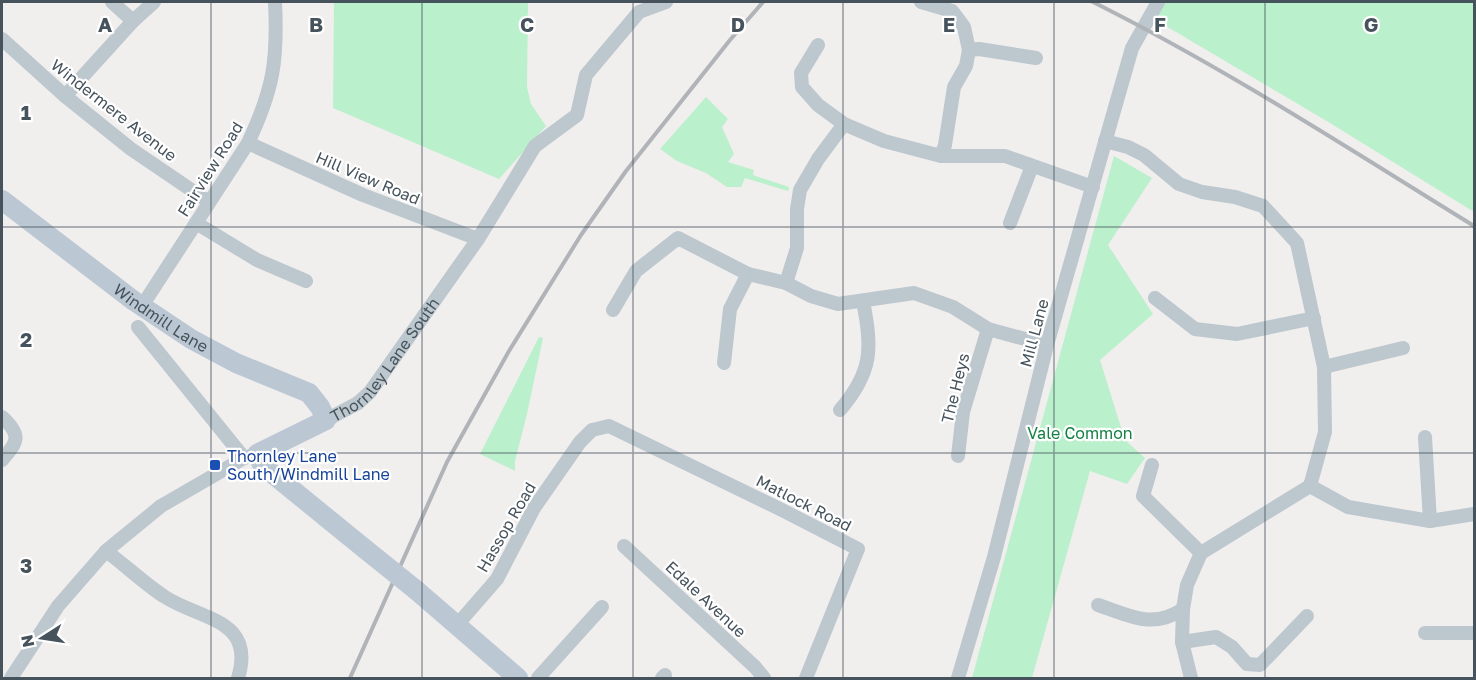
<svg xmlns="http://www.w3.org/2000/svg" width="1476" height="680" viewBox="0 0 1476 680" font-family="'Golos Text',sans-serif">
	<rect width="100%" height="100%" fill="#f1eeee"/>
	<path fill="#bbf0cc" d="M 334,2 L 528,2 L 527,87 L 531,104 L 546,126 L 499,179 L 333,108 Z
		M 1165,2 L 1474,2 L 1474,212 L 1330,123 L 1154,19 Z
		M 706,97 L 728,119 L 722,127 L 734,154 L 728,162 L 754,170 L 753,175 L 789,187 L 788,191 L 745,178 L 741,187 L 727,187 L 706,173 L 677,161 L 660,149 Z
		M 1114,156 L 1152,178 L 1108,245 L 1153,314 L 1100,360 L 1125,440 L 1145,458 L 1127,484 L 1090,471 L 1032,678 L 972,678 Z
		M 539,337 L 543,338 L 527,414 L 515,461 L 515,471 L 480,454 Z"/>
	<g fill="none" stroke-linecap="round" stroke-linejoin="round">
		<g stroke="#bcc7ce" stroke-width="14">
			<path d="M 112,2 L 133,21"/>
			<path d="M 921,2 L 952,11 L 964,27 L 969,50 L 966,66 L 954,87 L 945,145 L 941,156"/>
			<path d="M 2,39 L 65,96 L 131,149 L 209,202"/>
			<path d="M 818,45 L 801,73 L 802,87 L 818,105 L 844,124 L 884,141 L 941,156 L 1005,156 L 1093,187"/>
			<path d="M 969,50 L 979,49 L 1036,58"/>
			<path d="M 65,96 L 133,21 L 154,2"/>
			<path d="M 1105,141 L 1128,147 L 1144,155 L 1179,184 L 1202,192 L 1235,197 L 1263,206 L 1297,243 L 1324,367 L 1325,432 L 1310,486 L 1201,553 L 1187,585 L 1183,609 L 1182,642 L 1191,678"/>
			<path d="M 248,143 L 363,195 L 478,239"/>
			<path d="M 196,223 L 257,260 L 306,281"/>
			<path d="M 1010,223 L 1032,166"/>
			<path d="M 786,283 L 797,248 L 797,209 L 800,190 L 818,159 L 844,124"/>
			<path d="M 1155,298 L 1195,329 L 1237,334 L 1314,318"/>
			<path d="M 142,306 L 248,143 C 273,90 278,61 275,2"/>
			<path d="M 613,310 L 636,271 L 678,238 L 748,274 L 786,283 L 811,296 L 838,304 L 914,293 L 953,307 L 988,329 L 1047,345"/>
			<path d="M 138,327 L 244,458"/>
			<path d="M 724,363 L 730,309 L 748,274"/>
			<path d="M 1324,367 L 1403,348"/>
			<path d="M 840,410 C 872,373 873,348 863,302"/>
			<path d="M 2,417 C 22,435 18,442 2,460"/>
			<path id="s1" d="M 326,420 L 358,403 L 370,392 L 478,239 L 535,146 L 577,115 L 586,75 L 639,12 L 666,2"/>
			<path d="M 1425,437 L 1430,521"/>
			<path d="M 958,456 L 963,412 L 988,329"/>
			<path d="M 1152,465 L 1143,496 L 1201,553"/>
			<path d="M 1310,486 L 1348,507 L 1430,521 L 1474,514"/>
			<path d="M 624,546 L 755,667 L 764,678"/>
			<path d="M 106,551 C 126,566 145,584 165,597 C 201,620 256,619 238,678"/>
			<path d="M 1098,605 C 1129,615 1152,630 1183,609"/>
			<path d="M 457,625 L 497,579 L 534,508 L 580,442 L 592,430 L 609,426 L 780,509 L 858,549 L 806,678"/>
			<path d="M 1425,633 L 1474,633"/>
			<path d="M 1182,642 L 1216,637 L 1232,647 L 1247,664 L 1260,665 L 1307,616"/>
			<path d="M 11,678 L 58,606 L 106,551 L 161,506 L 244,458 L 257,454"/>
			<path d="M 538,678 L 602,607"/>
			<path d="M 662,678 L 665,675"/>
			<path d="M 958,678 L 994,557 L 1047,345 L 1132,48 L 1158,2"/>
		</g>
		<g stroke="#bbc8d3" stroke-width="20">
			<path id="s2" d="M 2,200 L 134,301 L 191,339 L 236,363 L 309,393 L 320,407 L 326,420 L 257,454 L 263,466 L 365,549"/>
			<path d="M 416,590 L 518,678"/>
		</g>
		<path stroke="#b0b4b9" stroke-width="4" d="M 1093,2 C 1225,68 1349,149 1474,226
			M 350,678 L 447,462 L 509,351 L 581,235 L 626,171 L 730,40 L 763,2"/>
		<path stroke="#bbc8d3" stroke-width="20" d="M 365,549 L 416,590"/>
	</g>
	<path fill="none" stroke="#46535c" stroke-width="1.5" stroke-opacity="0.55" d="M 211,2 L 211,678M 422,2 L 422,678M 633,2 L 633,678M 843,2 L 843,678M 1054,2 L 1054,678M 1265,2 L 1265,678M 2,227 L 1474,227M 2,453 L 1474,453"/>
	<rect fill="#1a4fb4" stroke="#fff" stroke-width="2" x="209" y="459" width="12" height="12" rx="3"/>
	<g text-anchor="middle" stroke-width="4.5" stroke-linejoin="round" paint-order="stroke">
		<g font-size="16" fill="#46535c" stroke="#fff">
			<text transform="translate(114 110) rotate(38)" y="6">Windermere Avenue</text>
			<text transform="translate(210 169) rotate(-58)" y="6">Fairview Road</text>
			<text transform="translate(368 178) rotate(23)" y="6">Hill View Road</text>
			<text dy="6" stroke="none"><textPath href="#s2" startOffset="198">Windmill Lane</textPath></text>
			<text transform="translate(1034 333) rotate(-75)" y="6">Mill Lane</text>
			<text dy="6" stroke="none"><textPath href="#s1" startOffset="86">Thornley Lane South</textPath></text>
			<text transform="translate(955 388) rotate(-76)" y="6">The Heys</text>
			<text transform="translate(804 503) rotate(27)" y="6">Matlock Road</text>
			<text transform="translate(506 527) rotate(-60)" y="6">Hassop Road</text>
			<text transform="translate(706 599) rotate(43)" y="6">Edale Avenue</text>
		</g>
		<g font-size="16" fill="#158044" stroke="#fff">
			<text x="1080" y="439">Vale Common</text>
		</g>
		<g font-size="16" fill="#164399" stroke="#fff" text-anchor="start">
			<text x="227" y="462">Thornley Lane<tspan x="227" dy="18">South/Windmill Lane</tspan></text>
		</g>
	</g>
	<g font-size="20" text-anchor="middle" font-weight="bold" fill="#46535c" stroke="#fff" stroke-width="4.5" stroke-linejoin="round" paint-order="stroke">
		<text x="105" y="32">A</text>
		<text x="316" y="32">B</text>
		<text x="527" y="32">C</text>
		<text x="738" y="32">D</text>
		<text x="949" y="32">E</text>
		<text x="1160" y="32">F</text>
		<text x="1371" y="32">G</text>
		<text x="26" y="120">1</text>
		<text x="26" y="347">2</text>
		<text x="26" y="573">3</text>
	</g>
	<rect width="1476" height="680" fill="none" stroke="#46535c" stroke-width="6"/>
	<g transform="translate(42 638) rotate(258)" stroke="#ffffff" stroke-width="4.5" paint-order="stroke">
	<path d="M0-4.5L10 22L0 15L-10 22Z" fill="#46535c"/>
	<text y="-9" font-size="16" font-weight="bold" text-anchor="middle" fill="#46535c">N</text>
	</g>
</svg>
